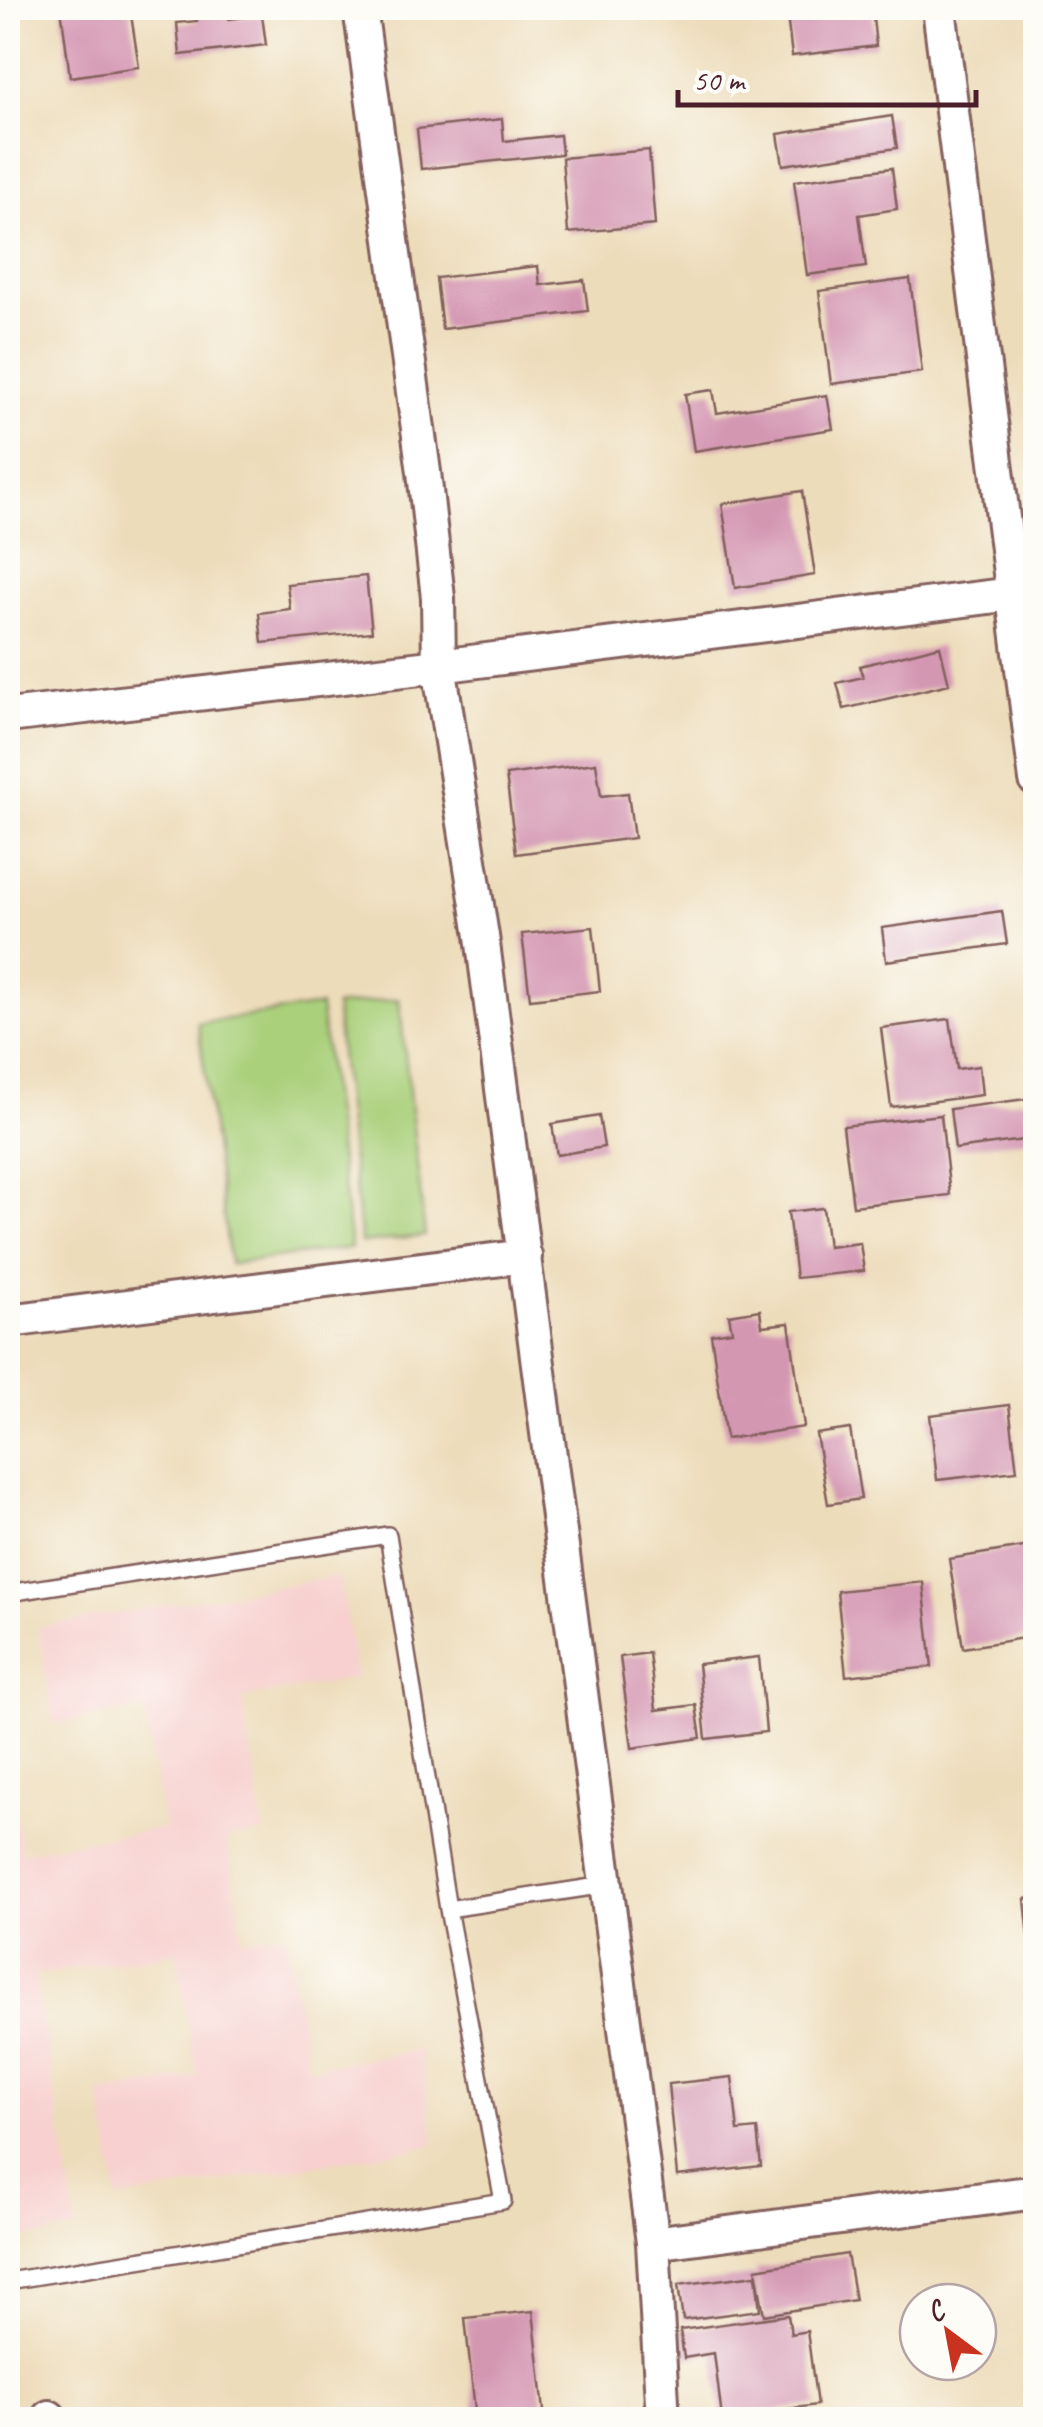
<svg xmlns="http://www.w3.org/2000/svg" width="1043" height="2427" viewBox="0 0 1043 2427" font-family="Caveat,sans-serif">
	<rect width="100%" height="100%" fill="#fdfcf7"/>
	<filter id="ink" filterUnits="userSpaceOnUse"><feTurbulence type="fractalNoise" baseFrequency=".01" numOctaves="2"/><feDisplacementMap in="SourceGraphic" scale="20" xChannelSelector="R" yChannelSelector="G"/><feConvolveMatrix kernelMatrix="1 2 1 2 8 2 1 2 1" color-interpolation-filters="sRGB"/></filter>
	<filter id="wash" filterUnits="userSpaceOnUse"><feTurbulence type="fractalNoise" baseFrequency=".0048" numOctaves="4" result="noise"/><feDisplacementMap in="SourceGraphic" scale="40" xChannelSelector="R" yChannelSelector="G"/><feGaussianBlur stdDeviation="2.25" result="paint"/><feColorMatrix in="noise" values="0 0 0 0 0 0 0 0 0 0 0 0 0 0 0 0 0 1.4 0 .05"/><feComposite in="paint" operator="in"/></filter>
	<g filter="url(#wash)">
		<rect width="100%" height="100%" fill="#eddcba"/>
		<path fill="#f7d0cf" d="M 339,1576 L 357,1678 L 242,1698 L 264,1832 L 226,1839 L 243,1939 L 286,1933 L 308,2068 L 419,2050 L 435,2145 L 118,2199 L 100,2093 L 197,2076 L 176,1952 L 35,1975 L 77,2230 L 8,2241 L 8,1768 L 22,1852 L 164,1828 L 144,1709 L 54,1724 L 38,1627 Z"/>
		<path fill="#aad07b" stroke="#7a7853" stroke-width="2.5" d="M 399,999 L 425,1236 L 361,1243 L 335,1006 Z
			M 320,1006 L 351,1248 L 230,1264 L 198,1023 Z"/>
		<g id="blocks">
			<path fill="#d497b2" d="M 61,8 L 130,8 L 139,67 L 70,77 Z
				M 195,8 L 227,8 L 228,19 L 262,15 L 266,45 L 180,55 L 177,23 L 197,21 Z
				M 786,8 L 872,8 L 876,46 L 792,56 Z
				M 892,116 L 897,148 L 783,165 L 778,134 Z
				M 502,119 L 504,141 L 560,135 L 562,154 L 421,169 L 417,129 Z
				M 649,150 L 655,225 L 568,233 L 562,158 Z
				M 892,168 L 897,209 L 859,215 L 866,267 L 807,275 L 794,181 Z
				M 538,266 L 540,285 L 584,280 L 588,311 L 442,329 L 436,278 Z
				M 910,279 L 922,372 L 831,384 L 819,291 Z
				M 713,390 L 717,413 L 827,395 L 833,429 L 694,451 L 685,394 Z
				M 802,491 L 815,575 L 735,588 L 722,504 Z
				M 366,576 L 372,632 L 262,643 L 259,613 L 290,609 L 287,584 Z
				M 940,646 L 949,684 L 844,709 L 837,683 L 863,677 L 860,666 Z
				M 596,763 L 601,796 L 628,793 L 634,838 L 516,854 L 506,775 Z
				M 1002,911 L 1007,944 L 886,961 L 882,928 Z
				M 593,927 L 600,991 L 530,999 L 522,934 Z
				M 950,1019 L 957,1069 L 979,1066 L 982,1095 L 891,1107 L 881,1028 Z
				M 1026,1099 L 1031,1139 L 955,1149 L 950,1109 Z
				M 941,1115 L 950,1195 L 853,1206 L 843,1126 Z
				M 599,1116 L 604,1147 L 557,1155 L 552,1124 Z
				M 823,1208 L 828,1247 L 860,1243 L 864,1271 L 796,1278 L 788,1212 Z
				M 760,1310 L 762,1326 L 789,1323 L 804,1427 L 726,1439 L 711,1334 L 732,1331 L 729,1315 Z
				M 1009,1405 L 1017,1471 L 937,1480 L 930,1415 Z
				M 850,1429 L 861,1499 L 828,1504 L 816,1434 Z
				M 1036,1545 L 1036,1636 L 963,1648 L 949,1559 Z
				M 923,1582 L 932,1667 L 846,1676 L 837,1591 Z
				M 649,1653 L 656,1710 L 696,1705 L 701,1738 L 632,1748 L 620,1657 Z
				M 759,1657 L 766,1732 L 706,1739 L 698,1664 Z
				M 1036,1897 L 1036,1976 L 1033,1976 L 1025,1899 Z
				M 732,2077 L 738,2131 L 757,2129 L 761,2166 L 677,2176 L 668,2084 Z
				M 847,2254 L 855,2300 L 764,2315 L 756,2269 Z
				M 756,2275 L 760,2310 L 683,2320 L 678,2285 Z
				M 533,2311 L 545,2420 L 476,2420 L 465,2318 Z
				M 788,2315 L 791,2334 L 807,2331 L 817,2405 L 722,2418 L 714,2353 L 684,2358 L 680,2330 Z"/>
		</g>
	</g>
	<g filter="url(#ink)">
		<use href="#blocks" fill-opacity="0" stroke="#83615d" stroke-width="2.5"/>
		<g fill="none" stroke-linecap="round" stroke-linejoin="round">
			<g stroke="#83615d" stroke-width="20">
				<path id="lane" d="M 8,1593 L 388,1535 L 448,1909 L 503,2201 L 8,2281
					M 448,1909 L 605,1885"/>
			</g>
			<g stroke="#83615d" stroke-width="38">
				<path id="street" d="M 360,8 L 424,472 L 438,598 L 439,666 L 482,936 L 653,2243 L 663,2420
					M 939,8 L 1036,780
					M 8,716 L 439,666 L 1036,591
					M 8,1321 L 525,1256
					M 653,2243 L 1036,2192
					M 49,2417 L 49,2420"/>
			</g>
			<use href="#lane" stroke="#fff" stroke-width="15"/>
			<use href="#street" stroke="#fff" stroke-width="32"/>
		</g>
	</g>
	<rect width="1043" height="2427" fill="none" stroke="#fdfcf7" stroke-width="40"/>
	<g transform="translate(948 2332) rotate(328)"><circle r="48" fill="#fdfcf7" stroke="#b5a4a5" stroke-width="2.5"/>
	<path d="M0-8L18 38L0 25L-18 38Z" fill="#c8321e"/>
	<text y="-15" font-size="28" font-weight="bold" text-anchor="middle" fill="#4a1f2b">С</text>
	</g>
	<path d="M678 90v15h298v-15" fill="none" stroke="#4a1f2b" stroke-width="5"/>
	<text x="693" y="90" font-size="30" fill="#4a1f2b" stroke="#fdfcf7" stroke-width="8" paint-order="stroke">50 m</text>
</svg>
